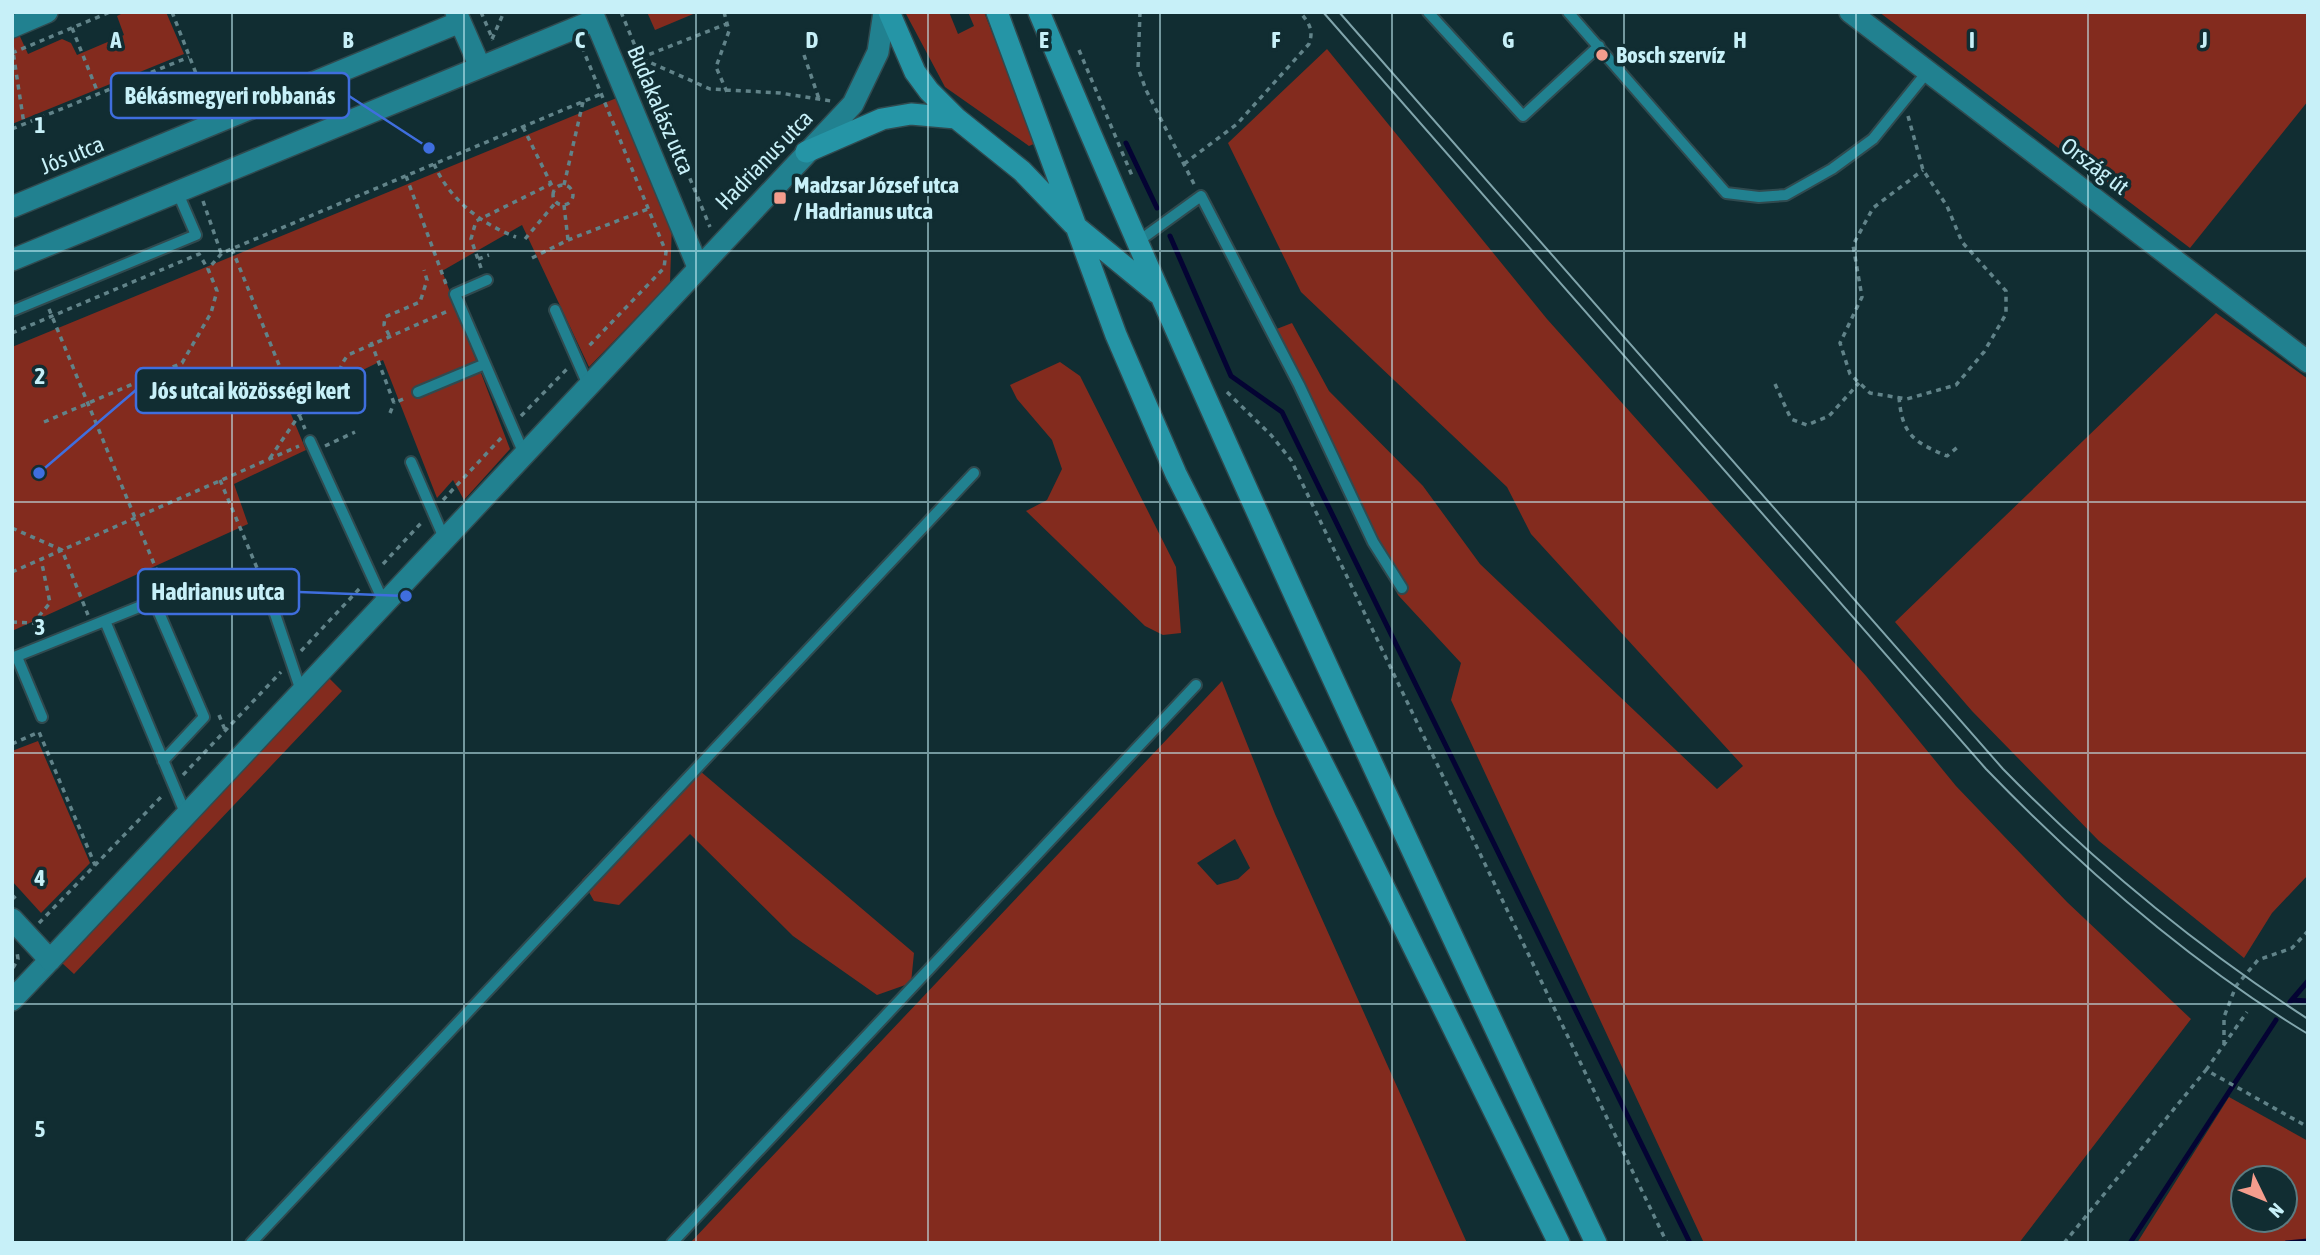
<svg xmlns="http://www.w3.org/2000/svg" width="2320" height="1255" viewBox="0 0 2320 1255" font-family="'Asap Condensed',sans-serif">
	<rect width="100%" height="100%" fill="#112d32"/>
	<path fill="#832b1e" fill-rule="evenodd" d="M 125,12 L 166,12 L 184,54 L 12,124 L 12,19 L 28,54 L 62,39 L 71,43 L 77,55 L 124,35 L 117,16 Z
		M 647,12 L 698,12 L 655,30 Z
		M 905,12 L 949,12 L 958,34 L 974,26 L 968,12 L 984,12 L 1036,143 L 1029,146 L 945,87 Z
		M 1879,12 L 2308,12 L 2308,101 L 2190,248 Z
		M 1327,49 L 1547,319 L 1866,676 L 1956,786 L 2067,902 L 2191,1019 L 2019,1243 L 1704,1243 L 1451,700 L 1461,663 L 1398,595 L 1274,330 L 1292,323 L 1329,391 L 1423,486 L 1480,564 L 1717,789 L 1743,766 L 1531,534 L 1507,487 L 1301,292 L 1228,143 Z
		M 619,97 L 672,224 L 670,283 L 589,367 L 522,225 L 442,271 L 510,449 L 464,500 L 453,480 L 437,498 L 383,360 L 288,407 L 306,450 L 234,484 L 248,524 L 12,631 L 12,347 Z
		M 2216,313 L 2308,379 L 2308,875 L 2272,913 L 2244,958 L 2099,841 L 1972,711 L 1895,622 Z
		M 1060,362 L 1080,376 L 1176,567 L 1181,633 L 1163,635 L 1145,626 L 1026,511 L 1047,500 L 1062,469 L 1052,440 L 1017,399 L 1010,385 Z
		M 329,678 L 342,691 L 74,974 L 62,963 Z
		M 1222,681 L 1275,814 L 1467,1243 L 690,1243 ZM 1235,839 L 1250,868 L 1238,879 L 1217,885 L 1197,863 Z
		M 38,741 L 90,863 L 41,913 L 12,881 L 12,751 Z
		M 693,765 L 914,953 L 911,983 L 877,995 L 793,936 L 690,834 L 619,905 L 594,901 L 582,880 Z
		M 2229,1097 L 2308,1141 L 2308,1243 L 2137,1243 ZM 2243,1178 L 2285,1178 L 2285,1220 L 2243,1220 Z"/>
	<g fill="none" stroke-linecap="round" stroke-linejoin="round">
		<path stroke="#040333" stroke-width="5" d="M 1126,143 L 1157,208
			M 1170,236 L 1231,376 L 1282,412 L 1690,1243
			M 2292,1000 L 2308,1001
			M 2290,1002 L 2308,981
			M 2130,1243 L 2276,1020
			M 2286,1243 L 2308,1241"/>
		<g stroke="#304a4f" stroke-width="14">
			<path id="lane" d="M 1428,12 L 1523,116 L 1599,46
				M 1568,12 L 1726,193 L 1759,197 L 1786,195 L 1832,169 L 1873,139 L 1928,71
				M 1136,243 L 1201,196 L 1299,385 L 1373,542 L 1402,588
				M 487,280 L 455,294 L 524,454
				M 555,310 L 588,385
				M 12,311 L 196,235 L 177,191
				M 418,392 L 485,364
				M 310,441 L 384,603
				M 411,462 L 444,538
				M 272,605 L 301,691
				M 105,621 L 186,815
				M 17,657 L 42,717
				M 12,658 L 154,601 L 204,717 L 163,761
				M 251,1243 L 974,473
				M 672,1243 L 1196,685"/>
		</g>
		<g stroke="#304a4f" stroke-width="24">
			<path id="street" d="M 456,12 L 480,67
				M 592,12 L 698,267
				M 12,27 L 47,12
				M 12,207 L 460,22
				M 12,260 L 595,20
				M 12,1000 L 50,960"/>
		</g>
		<g stroke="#304a4f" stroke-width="24">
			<path id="secondary" d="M 1850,12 L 2308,362
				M 12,919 L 50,960 L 853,104 L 878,52 L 884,12"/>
		</g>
		<g stroke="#304a4f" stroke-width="24">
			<path id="primary" d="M 889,12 L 915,72 L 929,91 L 956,118 L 1022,171 L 1073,224 L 1157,293
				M 997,12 L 1116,335 L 1176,474 L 1348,814 L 1559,1243
				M 1039,12 C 1213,427 1404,835 1596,1243
				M 806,152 L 882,119 L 911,114 L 956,118"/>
		</g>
		<path stroke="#618389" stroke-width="3.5" stroke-dasharray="5 5" stroke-linecap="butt" d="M 172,12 L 208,104
			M 481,12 L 493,40
			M 621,12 L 710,227
			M 724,12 L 729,31 L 716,67 L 727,92
			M 1140,12 L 1138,68 L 1146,90 L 1195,186
			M 72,28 L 98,93
			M 492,39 L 504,12
			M 12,45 L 24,124
			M 582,47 L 666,252 L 664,268 L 587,348
			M 1079,50 L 1133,178
			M 12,53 L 110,12
			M 804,55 L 819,99
			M 640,58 L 729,23
			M 633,61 L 640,58 L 710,89 L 780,93 L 831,101
			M 1908,116 L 1923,170 L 1947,206 L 1962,242 L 2006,291 L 2006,314 L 1984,352 L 1956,385 L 1907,399 L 1870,393 L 1850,374 L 1840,343 L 1862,297 L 1853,245 L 1873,208 L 1923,170
			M 523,127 L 554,190
			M 12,129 L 189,57
			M 434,164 C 449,199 481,224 516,237
			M 1184,164 L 1237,124 L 1309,44 C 1314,30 1309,23 1300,12
			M 406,176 L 446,284
			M 564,185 L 583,102
			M553 195a10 10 0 1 1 20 0a10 10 0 1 1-20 0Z
			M 203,201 L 221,253
			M 564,205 L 568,240
			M 525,239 L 556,202
			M 232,249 L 305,429
			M 532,258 L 568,240 L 648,209
			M 478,259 L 489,255
			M 481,268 L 471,239 L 476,221 L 551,184
			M 49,309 L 166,593
			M 12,333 L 199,254 L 208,269
			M 389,335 L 384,325 L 385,317 L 420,302 L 427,280 L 424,270
			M 371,342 L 394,403 L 406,398
			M 1775,384 L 1791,419 L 1807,425 L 1829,416 L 1859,383
			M 1227,392 L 1271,435 L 1291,460 L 1667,1243
			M 1899,397 C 1902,434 1913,442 1947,456 L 1960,445
			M 345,400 C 339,382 335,371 348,355 L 448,311
			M 390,413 L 394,403
			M 521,416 L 567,369
			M 44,422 L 182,363 L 211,313 L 217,291 L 208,269 L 222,253 L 601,94
			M 325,446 L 355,432
			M 270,458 L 300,414 L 338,377
			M 220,480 L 268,594
			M 443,500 L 502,437
			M 12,528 L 62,550 L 88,615
			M 383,564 L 423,521
			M 12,572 L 299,446
			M 12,622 L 33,623 L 50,603 L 41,559
			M 301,651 L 361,587
			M 219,715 L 225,730
			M 12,744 L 39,732 L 95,865
			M 183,775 L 281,672
			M 12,895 L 18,901
			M 39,923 L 163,795
			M 13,968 L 18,959 L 17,952
			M 2224,1045 L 2224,1017 L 2236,986 L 2258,960 L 2292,948 L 2308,931
			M 2206,1070 L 2247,1012
			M 2064,1243 L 2206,1070 L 2308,1127"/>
		<use href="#lane" stroke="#218190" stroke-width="10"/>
		<use href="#street" stroke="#218190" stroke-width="21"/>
		<use href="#secondary" stroke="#218190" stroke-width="21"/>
		<use href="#primary" stroke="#2595a6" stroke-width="21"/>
		<path stroke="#81a5ac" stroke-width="2" d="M 1323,12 L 1986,769 C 2082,868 2189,962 2308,1034
			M 1339,12 L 2003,769 C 2096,864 2197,947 2308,1019"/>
	</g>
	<path fill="none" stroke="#c7f0f8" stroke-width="2" stroke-opacity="0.55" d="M 232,12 L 232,1243M 464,12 L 464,1243M 696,12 L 696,1243M 928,12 L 928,1243M 1160,12 L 1160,1243M 1392,12 L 1392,1243M 1624,12 L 1624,1243M 1856,12 L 1856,1243M 2088,12 L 2088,1243M 12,251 L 2308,251M 12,502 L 2308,502M 12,753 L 2308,753M 12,1004 L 2308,1004"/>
	<g fill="#f49d8d" stroke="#112d32" stroke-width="2.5">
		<circle cx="1602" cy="55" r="7"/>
		<rect x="773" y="191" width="14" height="14" rx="3.5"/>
	</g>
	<g text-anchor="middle" stroke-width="7" stroke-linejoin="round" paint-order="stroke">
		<g font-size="23" font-weight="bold" fill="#c7f0f8" stroke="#112d32" text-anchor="start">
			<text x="1616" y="63">Bosch szervíz</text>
			<text x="794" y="193">Madzsar József utca<tspan x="794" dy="26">/ Hadrianus utca</tspan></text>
		</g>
		<g font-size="23" fill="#c7f0f8" stroke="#112d32">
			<text transform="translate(661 110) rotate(67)" y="8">Budakalász utca</text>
			<text transform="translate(72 155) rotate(-22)" y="8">Jós utca</text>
			<text transform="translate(764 160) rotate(-46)" y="8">Hadrianus utca</text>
			<text transform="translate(2095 166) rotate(37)" y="8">Ország út</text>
		</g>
	</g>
	<g font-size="23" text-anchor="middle" font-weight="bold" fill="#c7f0f8" stroke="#112d32" stroke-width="7" stroke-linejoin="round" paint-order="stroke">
		<text x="116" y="48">A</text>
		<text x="348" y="48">B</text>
		<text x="580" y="48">C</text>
		<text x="812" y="48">D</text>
		<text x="1044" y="48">E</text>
		<text x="1276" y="48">F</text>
		<text x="1508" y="48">G</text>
		<text x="1740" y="48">H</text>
		<text x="1972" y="48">I</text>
		<text x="2204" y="48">J</text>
		<text x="40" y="133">1</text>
		<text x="40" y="384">2</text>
		<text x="40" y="635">3</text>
		<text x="40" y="886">4</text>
		<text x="40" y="1137">5</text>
	</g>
	<path fill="none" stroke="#3f6ede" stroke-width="2.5" d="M429 148L349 96M39 473L136 390M406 596L299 592"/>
	<g fill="#3f6ede" stroke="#112d32" stroke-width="2.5">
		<circle cx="429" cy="148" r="7"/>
		<circle cx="39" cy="473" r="7"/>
		<circle cx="406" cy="596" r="7"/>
	</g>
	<g fill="#112d32" stroke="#3f6ede" stroke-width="2.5">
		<rect x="111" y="73" width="238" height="45" rx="7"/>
		<rect x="136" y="368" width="229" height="45" rx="7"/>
		<rect x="138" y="569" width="161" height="45" rx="7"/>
	</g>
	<g font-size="24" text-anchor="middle" font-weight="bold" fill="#c7f0f8">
		<text x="230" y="104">Békásmegyeri robbanás</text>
		<text x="250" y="399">Jós utcai közösségi kert</text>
		<text x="218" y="600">Hadrianus utca</text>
	</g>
	<rect width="2320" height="1255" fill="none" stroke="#c7f0f8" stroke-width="28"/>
	<g transform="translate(2264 1199) rotate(133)"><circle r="33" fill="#112d32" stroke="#5a7b81" stroke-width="2"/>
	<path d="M0-5L12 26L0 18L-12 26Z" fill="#f49d8d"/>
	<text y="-10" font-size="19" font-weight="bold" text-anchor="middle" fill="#c7f0f8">N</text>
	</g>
</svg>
